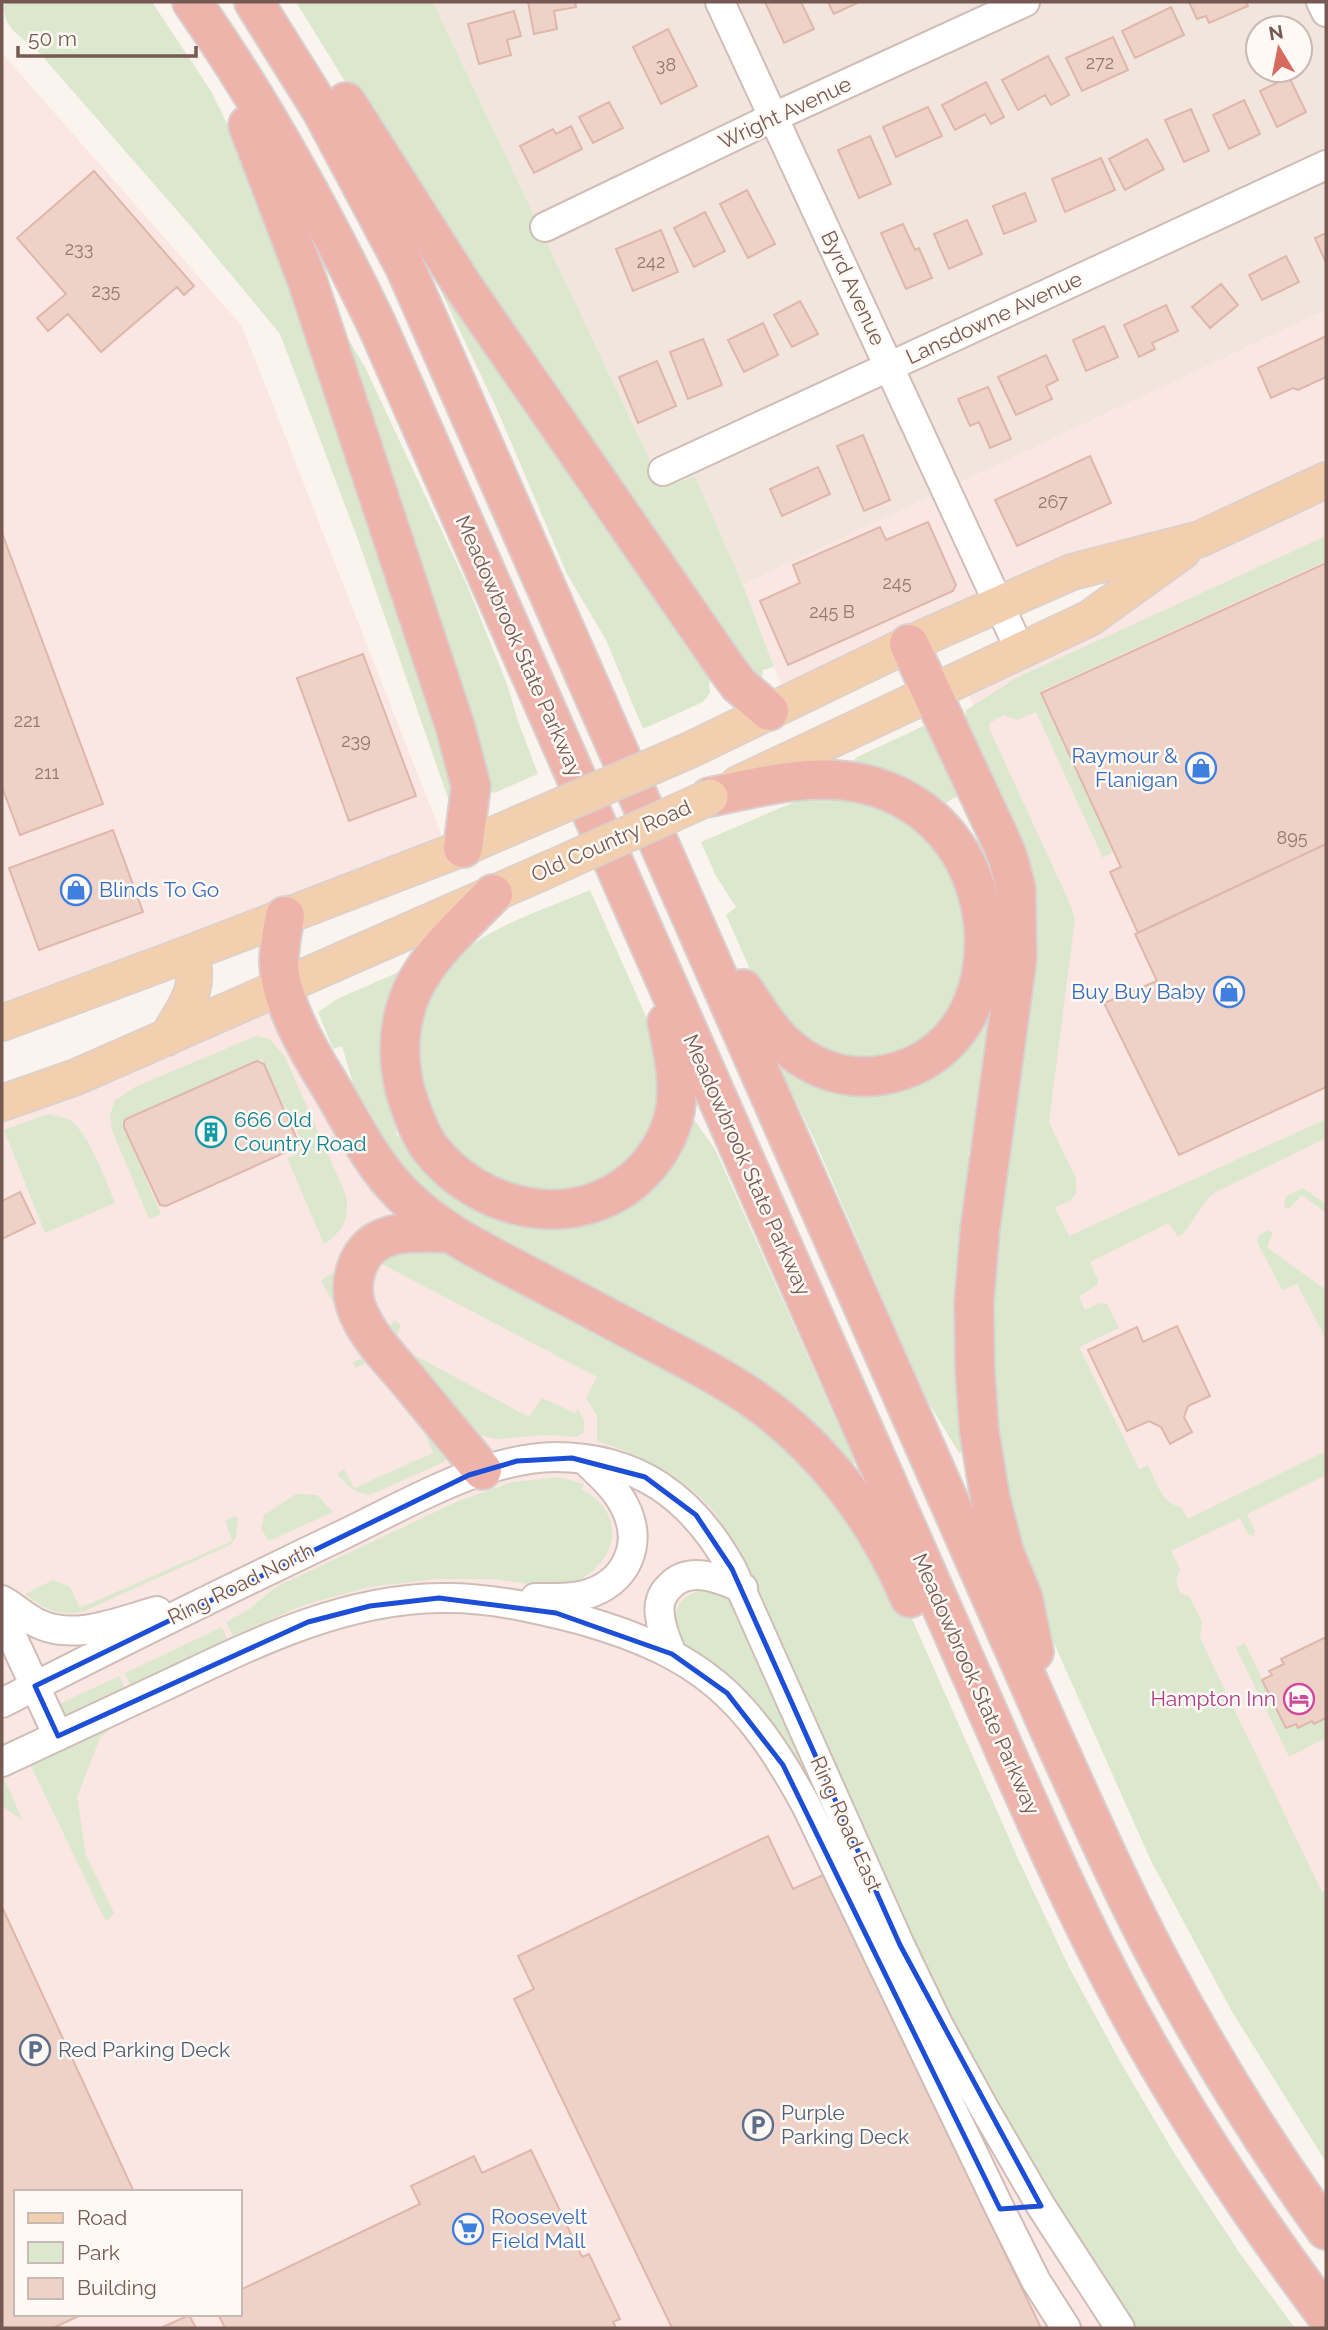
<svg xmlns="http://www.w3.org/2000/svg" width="1328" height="2330" viewBox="0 0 1328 2330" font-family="Raleway,sans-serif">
	<rect width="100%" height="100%" fill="#fbf4ee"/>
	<path fill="#f2e5dd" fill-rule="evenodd" d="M 433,2 L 1326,2 L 1326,310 L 743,585 L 695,476 L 663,488 ZM 1258,28 L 1300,28 L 1300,70 L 1258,70 Z"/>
	<path fill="#fae7e3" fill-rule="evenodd" d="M 2,53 L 242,326 L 449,854 L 2,1023 Z
		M 1326,310 L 1326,1928 L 1022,1265 L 1071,917 L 961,678 L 1198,540 L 790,701 L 778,677 L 743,585 Z
		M 283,987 L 313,1058 L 697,1444 L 882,1904 L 1120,2328 L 2,2328 L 2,1103 ZM 16,2192 L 240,2192 L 240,2314 L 16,2314 Z"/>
	<path fill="#dce8cd" d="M 5,2 L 152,2 L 211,91 L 238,146 L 288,268 L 457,793 L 448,798 L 357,537 L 280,334 L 194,230 L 36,49 C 20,37 0,25 5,2 Z
		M 296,2 L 433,2 L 663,488 L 695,476 L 743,585 L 774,667 L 763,670 L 762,677 L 752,676 L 396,164 Z
		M 400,205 L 707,662 L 710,693 L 703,702 L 643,729 L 606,640 L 567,574 L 496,407 Z
		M 327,303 L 365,367 L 467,585 L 507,684 L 518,721 L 538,774 L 494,793 L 488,790 Z
		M 1326,536 L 1326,561 L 1039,692 L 1113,852 L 1103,858 L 1036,712 L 1017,720 L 1003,715 L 990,723 L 989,728 L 1071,906 L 1075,919 L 1049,1122 L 1076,1179 L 1076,1193 L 1070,1201 L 1055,1207 L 1069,1236 L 1326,1119 L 1326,1138 L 1214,1193 L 1208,1198 L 1184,1233 L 1178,1237 L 1169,1223 L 1090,1262 L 1098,1280 L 1098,1284 L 1079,1297 L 1085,1310 L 1099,1303 L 1107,1304 L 1119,1328 L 1079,1347 L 1139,1469 L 1148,1465 C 1157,1483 1161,1503 1181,1507 L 1188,1519 L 1326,1451 L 1326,1475 L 1247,1514 L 1255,1531 L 1253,1536 L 1248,1534 L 1240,1518 L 1171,1551 L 1180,1569 L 1176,1581 L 1180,1593 L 1190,1597 L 1202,1622 L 1200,1638 L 1322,1892 L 1326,1890 L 1326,2162 L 1231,2010 L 1151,1861 L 1024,1576 L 1005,1519 L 986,1274 L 1034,926 L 965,721 L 966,710 L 1016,678 Z
		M 930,723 L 961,794 L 942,805 L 844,768 L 857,757 Z
		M 860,789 L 938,841 L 968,923 L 968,967 L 953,1009 L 925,1040 L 892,1058 L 840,1058 L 802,1043 L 767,1008 L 726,915 L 736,907 L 716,876 L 701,842 L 799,800 L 833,796 Z
		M 590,890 L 657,1041 L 659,1106 L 647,1140 L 619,1173 L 586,1190 L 546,1195 L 503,1186 L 441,1145 L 408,1045 L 429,976 L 442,981 C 449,969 458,956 469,947 C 500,923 553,906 590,890 Z
		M 1005,966 L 978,1124 L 968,1155 L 975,1157 L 969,1449 L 959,1453 L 924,1395 L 815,1141 L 780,1069 L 791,1060 L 876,1083 Z
		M 408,968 L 388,1054 L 397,1136 L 408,1131 L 552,1217 L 681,1121 L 693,1118 L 715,1149 L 855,1462 L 851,1467 L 414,1187 L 361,1111 L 342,1046 L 333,1049 L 318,1012 L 337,999 Z
		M 256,1036 L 270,1039 L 285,1057 L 346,1195 C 350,1218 343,1232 324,1244 L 287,1158 C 296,1154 302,1153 302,1142 L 262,1059 L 126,1118 L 122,1123 L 161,1214 L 149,1219 L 112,1130 L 110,1115 L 115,1100 L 135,1087 Z
		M 48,1114 C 54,1116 64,1117 70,1120 C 88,1132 107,1182 115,1203 L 45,1233 L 4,1130 Z
		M 1303,1188 L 1326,1204 L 1326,1213 L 1302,1195 L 1289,1209 L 1284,1207 L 1286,1196 Z
		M 1267,1230 L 1273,1233 L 1267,1247 L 1326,1290 L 1326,1339 L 1297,1284 L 1282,1290 L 1257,1242 L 1258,1236 Z
		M 423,1236 L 681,1367 L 816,1467 L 905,1603 L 1020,1863 L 1070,1969 L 1121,2063 L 1176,2156 L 1241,2255 L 1295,2328 L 1137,2328 L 1059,2214 L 1010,2123 L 953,2029 L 749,1571 C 737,1551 724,1523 709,1506 C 679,1473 638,1454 597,1441 L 597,1416 L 586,1398 L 597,1377 L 376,1261 Z
		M 345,1266 L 381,1365 L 372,1370 L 368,1362 L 355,1368 L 353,1362 L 366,1357 L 353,1341 L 321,1280 Z
		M 369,1304 L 376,1307 L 372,1315 L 390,1326 L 395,1320 L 401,1325 L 394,1344 L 529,1417 L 542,1398 L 575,1413 L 578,1409 L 584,1420 L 584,1432 L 577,1437 L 547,1435 L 496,1439 L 475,1434 L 431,1395 L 366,1311 L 365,1307 Z
		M 417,1414 L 449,1453 L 444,1462 L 370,1495 C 354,1493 347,1485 337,1474 L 344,1469 L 354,1488 L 433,1453 Z
		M 560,1477 L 584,1484 L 581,1489 C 623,1511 622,1553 583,1578 L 587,1586 L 536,1585 L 495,1579 L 437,1579 L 369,1587 L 304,1605 L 233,1636 L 226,1622 L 248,1610 L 276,1587 L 456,1502 L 512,1482 Z
		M 296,1494 L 317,1495 L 333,1512 L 269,1541 L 261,1529 L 264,1515 Z
		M 235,1516 L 238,1518 L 236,1538 L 230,1545 L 85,1611 C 60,1617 44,1610 25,1594 L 53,1580 L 70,1587 L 80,1608 L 230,1542 L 232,1540 L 225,1521 Z
		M 716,1588 L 729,1597 L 819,1793 L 778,1731 L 713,1662 L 686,1645 L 677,1635 L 674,1622 L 677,1608 L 684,1598 L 701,1589 Z
		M 222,1627 L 228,1641 L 131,1687 L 125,1673 Z
		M 1245,1643 L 1286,1728 L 1296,1724 L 1298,1728 L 1326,1718 L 1326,1738 L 1289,1757 L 1236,1648 Z
		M 119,1676 L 125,1689 L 73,1714 L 64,1714 L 61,1703 Z
		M 135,1708 L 100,1738 L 77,1797 L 86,1855 L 114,1913 L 109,1919 L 105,1920 L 29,1762 Z
		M 2,1774 L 23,1821 L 2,1806 Z"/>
	<path fill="#eed2c8" stroke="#dfb7aa" stroke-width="2" d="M 528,2 L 575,2 L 576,7 L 554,11 L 557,29 L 534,34 Z
		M 765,2 L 801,2 L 814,29 L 784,43 Z
		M 828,2 L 859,2 L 834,14 Z
		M 1189,2 L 1246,2 L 1248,6 L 1209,23 L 1206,16 L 1197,19 Z
		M 1171,7 L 1184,35 L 1135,58 L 1122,31 Z
		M 514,11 L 521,36 L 507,40 L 511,55 L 479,64 L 468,24 Z
		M 668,29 L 697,86 L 661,104 L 633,47 Z
		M 1113,37 L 1128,70 L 1082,91 L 1066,58 Z
		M 1048,56 L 1069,95 L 1051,105 L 1045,95 L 1018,110 L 1002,80 Z
		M 1289,77 L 1306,112 L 1277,127 L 1260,91 Z
		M 986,82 L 1004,117 L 991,124 L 985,114 L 955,130 L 942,105 Z
		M 1244,100 L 1260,134 L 1229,149 L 1213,115 Z
		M 609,102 L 623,128 L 593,143 L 579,117 Z
		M 928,107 L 942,136 L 896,157 L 883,127 Z
		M 1191,109 L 1209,151 L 1184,162 L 1165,120 Z
		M 571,126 L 582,149 L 534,173 L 520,146 L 553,129 L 556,134 Z
		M 870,136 L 891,184 L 859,198 L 838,150 Z
		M 1147,139 L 1164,169 L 1125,190 L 1109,159 Z
		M 1101,158 L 1115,190 L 1065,212 L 1052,179 Z
		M 94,171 L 194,286 L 184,295 L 177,287 L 101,352 L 68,314 L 48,331 L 37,318 L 66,294 L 17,238 Z
		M 747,190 L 775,244 L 748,258 L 720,204 Z
		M 1025,193 L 1036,221 L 1004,234 L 993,206 Z
		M 705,212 L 725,251 L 694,267 L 674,228 Z
		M 967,220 L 982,254 L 949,269 L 934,234 Z
		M 903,224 L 915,250 L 919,248 L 932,278 L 906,289 L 881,233 Z
		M 661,230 L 678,272 L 633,291 L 616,249 Z
		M 1326,233 L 1326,263 L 1315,238 Z
		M 1286,256 L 1299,282 L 1262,300 L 1249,275 Z
		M 1221,284 L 1238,305 L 1210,328 L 1192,307 Z
		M 800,301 L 818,334 L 792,347 L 774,315 Z
		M 1166,305 L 1178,331 L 1152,343 L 1155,349 L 1139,357 L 1124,325 Z
		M 763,323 L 778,355 L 744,372 L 728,340 Z
		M 1104,326 L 1118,357 L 1086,371 L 1073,340 Z
		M 1326,336 L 1326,377 L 1298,390 L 1293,388 L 1271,398 L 1258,368 Z
		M 703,339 L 722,385 L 688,399 L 670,352 Z
		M 1046,355 L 1058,380 L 1046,386 L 1052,399 L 1016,415 L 998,377 Z
		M 657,361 L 676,406 L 638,423 L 619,377 Z
		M 988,387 L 1011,439 L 990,448 L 979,422 L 970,426 L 958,399 Z
		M 863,435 L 890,500 L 864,511 L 837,446 Z
		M 1090,456 L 1111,503 L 1017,546 L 995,500 Z
		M 818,467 L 830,494 L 782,516 L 770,489 Z
		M 928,522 L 956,585 L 953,591 L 788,665 L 760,601 L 800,583 L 793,565 L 880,527 L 886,540 Z
		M 2,533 L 103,804 L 20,835 L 2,787 Z
		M 1326,563 L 1326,844 L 1138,933 L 1110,872 L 1121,867 L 1041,693 Z
		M 363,654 L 416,796 L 349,821 L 297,678 Z
		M 113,830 L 143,912 L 39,950 L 9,868 Z
		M 1326,844 L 1326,1087 L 1179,1155 L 1104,1003 L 1157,981 L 1135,934 Z
		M 257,1061 L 264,1064 L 299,1144 L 295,1148 L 166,1206 L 160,1205 L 124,1127 L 124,1122 L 126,1119 Z
		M 20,1192 L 35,1223 L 2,1239 L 2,1201 Z
		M 1177,1326 L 1210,1396 L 1188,1406 L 1184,1417 L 1192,1432 L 1170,1444 L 1161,1427 L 1149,1421 L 1127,1431 L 1088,1350 L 1137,1327 L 1143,1342 Z
		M 1326,1637 L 1326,1718 L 1314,1724 L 1312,1721 L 1298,1728 L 1296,1724 L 1286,1728 L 1262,1680 L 1272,1675 L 1269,1671 L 1284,1664 L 1281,1659 Z
		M 768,1836 L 793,1889 L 823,1875 L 1041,2328 L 672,2328 L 514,1999 L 534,1989 L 518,1956 Z
		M 2,1907 L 134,2192 L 16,2192 L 16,2314 L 83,2314 L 53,2328 L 2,2328 Z
		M 531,2150 L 582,2257 L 589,2254 L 620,2319 L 613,2322 L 616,2328 L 225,2328 L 218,2314 L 240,2314 L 240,2290 L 420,2204 L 411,2186 L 474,2156 L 482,2173 Z
		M 189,2315 L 196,2328 L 161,2328 Z"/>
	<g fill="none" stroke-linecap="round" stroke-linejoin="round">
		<g stroke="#cfbdb6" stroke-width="32">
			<path id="minor" d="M 720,2 L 1020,650
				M 1321,2 L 1326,12
				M 545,227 L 774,117 L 1025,2
				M 663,471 L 1326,165
				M 535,1598 C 551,1598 568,1599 584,1595 C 626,1584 645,1544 624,1505 C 615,1487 599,1474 585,1460
				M 2,1600 C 15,1607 25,1618 39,1624 C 76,1641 120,1621 157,1611
				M 2,1615 L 58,1736
				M 672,1654 C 667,1642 661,1629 660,1616 C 658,1605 661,1594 670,1586 C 690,1565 720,1579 743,1588
				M 2,1703 C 113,1646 225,1591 338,1537 C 404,1506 481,1458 555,1457 C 638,1457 693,1498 732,1569 L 900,1945 L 938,2024 L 984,2108 L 1041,2206 L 1120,2328
				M 2,1762 C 59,1735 117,1708 175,1681 C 259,1641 345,1599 441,1598 C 489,1597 536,1608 582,1620 C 701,1654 747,1697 806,1805 L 1000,2209 L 1036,2281 L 1066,2328"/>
		</g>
		<g stroke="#d8d1cf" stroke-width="38">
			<path id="major" d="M 690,750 L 909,644 L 1072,572 L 1200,539 L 1326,480
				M 738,784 L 1090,618 L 1183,551
				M 2,1023 L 190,953 L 463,848 L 523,822
				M 167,1038 C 184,1007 203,989 190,953
				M 2,1103 L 76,1077 L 545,871"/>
		</g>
		<g stroke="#d8d1cf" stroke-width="42">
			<path id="highway" d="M 192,2 C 263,103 322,211 376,323 L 994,1726 C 1047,1847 1101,1969 1169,2082 C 1217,2163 1270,2240 1326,2315
				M 254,2 L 322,111 L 405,267 L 1049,1728 C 1085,1807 1120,1887 1161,1964 C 1210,2056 1265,2145 1326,2230
				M 346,102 L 463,286 L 727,669 L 739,685 L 769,711
				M 248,125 L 307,280 L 455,726 L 471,786 L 463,848
				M 909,644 L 1001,841 L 1008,858 L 1016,889 L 1017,959 L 980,1229 L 974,1303 L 975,1370 L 979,1430 L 990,1497 L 1004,1552 L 1023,1598 L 1034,1652
				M 710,797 C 755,788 801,775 847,781 C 883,785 920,803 944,831 C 1011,907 997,1055 883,1075 C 848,1081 815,1070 789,1048 C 770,1032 757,1009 743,989
				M 493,894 C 464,924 430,953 412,991 C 398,1023 397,1057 405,1090 C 411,1110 418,1131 430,1148 C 478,1211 574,1233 636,1178 C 655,1161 670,1137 675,1111 C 680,1081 673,1051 667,1022
				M 285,916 C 282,931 279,947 279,963 C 280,1002 309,1052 329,1084 C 351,1121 371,1163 402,1194 C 437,1230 481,1251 525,1274 C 568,1297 612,1320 656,1343 C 688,1360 722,1377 752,1398 C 823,1447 877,1520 910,1598
				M 449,1233 C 414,1232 371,1227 357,1267 C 351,1283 352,1299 359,1314 C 370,1339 390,1359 407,1379 C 432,1409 457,1440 482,1470"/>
		</g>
		<use href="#minor" stroke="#fff" stroke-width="28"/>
		<use href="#major" stroke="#f2cfae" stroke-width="35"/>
		<use href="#highway" stroke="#eeb4ac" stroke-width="38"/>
		<g stroke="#d8d1cf" stroke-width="38" stroke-linecap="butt">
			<path id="major-bridge" d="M 523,822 L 690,750
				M 545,871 L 710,797"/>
		</g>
		<use href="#major-bridge" stroke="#f2cfae" stroke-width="35"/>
	</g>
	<path fill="none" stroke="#1d4ed8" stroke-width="5" stroke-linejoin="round" d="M 572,1458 L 645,1477 L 696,1515 L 732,1569 L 900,1945 L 1041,2206 L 1000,2209 L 783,1765 L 727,1693 L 672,1654 L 556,1613 L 439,1598 L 370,1606 L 308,1622 L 58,1736 L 35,1686 L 469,1475 L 517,1461 Z"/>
	<defs>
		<g id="shop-ring" transform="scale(1.575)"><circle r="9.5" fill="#fef9f4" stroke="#3f7fe0" stroke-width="1.5"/><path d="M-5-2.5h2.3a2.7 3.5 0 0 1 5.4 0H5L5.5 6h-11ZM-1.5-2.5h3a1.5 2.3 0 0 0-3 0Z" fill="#3f7fe0"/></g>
		<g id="building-ring" transform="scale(1.575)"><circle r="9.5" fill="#fef9f4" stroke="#0f9aa8" stroke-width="1.5"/><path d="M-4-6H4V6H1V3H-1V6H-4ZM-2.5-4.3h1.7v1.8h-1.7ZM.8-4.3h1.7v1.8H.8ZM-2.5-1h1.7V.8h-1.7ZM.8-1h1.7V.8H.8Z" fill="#0f9aa8"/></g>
		<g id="hotel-ring" transform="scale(1.575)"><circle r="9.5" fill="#fef9f4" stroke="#d1479c" stroke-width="1.5"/><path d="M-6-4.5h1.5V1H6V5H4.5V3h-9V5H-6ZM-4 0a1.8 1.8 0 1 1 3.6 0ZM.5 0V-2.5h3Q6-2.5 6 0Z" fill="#d1479c"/></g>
		<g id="parking-ring" transform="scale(1.575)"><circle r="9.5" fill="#fef9f4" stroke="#5c6f8a" stroke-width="1.5"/><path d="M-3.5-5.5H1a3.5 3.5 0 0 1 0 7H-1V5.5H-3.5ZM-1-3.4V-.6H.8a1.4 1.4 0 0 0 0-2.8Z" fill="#5c6f8a"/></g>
		<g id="supermarket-ring" transform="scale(1.575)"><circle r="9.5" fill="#fef9f4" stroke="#3f7fe0" stroke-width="1.5"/><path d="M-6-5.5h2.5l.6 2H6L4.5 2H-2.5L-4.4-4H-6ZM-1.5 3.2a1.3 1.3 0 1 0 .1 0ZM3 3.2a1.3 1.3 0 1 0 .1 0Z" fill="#3f7fe0"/></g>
	</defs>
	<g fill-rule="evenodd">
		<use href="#shop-ring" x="1201" y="768"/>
		<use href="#shop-ring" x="76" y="890"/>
		<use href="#shop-ring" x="1229" y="992"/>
		<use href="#building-ring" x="211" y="1132"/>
		<use href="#hotel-ring" x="1299" y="1699"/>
		<use href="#parking-ring" x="35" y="2050"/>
		<use href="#parking-ring" x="758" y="2125"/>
		<use href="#supermarket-ring" x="468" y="2229"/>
	</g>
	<g text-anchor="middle" stroke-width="5" stroke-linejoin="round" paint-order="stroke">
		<g font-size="18" fill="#937770">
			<text x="1100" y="69">272</text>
			<text x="666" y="71">38</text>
			<text x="79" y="255">233</text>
			<text x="651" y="268">242</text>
			<text x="106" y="297">235</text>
			<text x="1053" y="508">267</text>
			<text x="897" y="589">245</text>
			<text x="832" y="618">245 B</text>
			<text x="27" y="727">221</text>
			<text x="356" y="747">239</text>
			<text x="47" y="779">211</text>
			<text x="1292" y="844">895</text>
		</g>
		<g font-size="21" fill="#755952" stroke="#fef9f4">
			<text transform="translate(785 113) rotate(-25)" y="7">Wright Avenue</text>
			<text transform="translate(853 288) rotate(65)" y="7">Byrd Avenue</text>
			<text transform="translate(994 318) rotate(-25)" y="7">Lansdowne Avenue</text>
			<text transform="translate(519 646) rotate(66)" y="7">Meadowbrook State Parkway</text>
			<text transform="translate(611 841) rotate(-24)" y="7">Old Country Road</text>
			<text transform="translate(747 1165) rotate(66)" y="7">Meadowbrook State Parkway</text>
			<text transform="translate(241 1584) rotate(-26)" y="7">Ring Road North</text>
			<text transform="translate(976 1684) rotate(66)" y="7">Meadowbrook State Parkway</text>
			<text transform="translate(846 1824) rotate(66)" y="7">Ring Road East</text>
		</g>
		<g font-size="21" fill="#366cbe" stroke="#fef9f4" text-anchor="end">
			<text x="1178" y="763">Raymour &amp;<tspan x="1178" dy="24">Flanigan</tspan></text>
			<text x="99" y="897" text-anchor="start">Blinds To Go</text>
			<text x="1206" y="999">Buy Buy Baby</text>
			<text x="491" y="2224" text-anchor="start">Roosevelt<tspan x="491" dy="24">Field Mall</tspan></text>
		</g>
		<g font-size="21" fill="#0d838f" stroke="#fef9f4" text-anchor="start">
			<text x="234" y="1127">666 Old<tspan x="234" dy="24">Country Road</tspan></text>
		</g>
		<g font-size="21" fill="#b23c85" stroke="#fef9f4" text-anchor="end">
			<text x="1276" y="1706">Hampton Inn</text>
		</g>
		<g font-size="21" fill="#4e5e75" stroke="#fef9f4" text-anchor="start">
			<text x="58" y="2057">Red Parking Deck</text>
			<text x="781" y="2120">Purple<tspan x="781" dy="24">Parking Deck</tspan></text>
		</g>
	</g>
	<rect width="1328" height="2330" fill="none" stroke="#755952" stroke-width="7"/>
	<rect x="14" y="2190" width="228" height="126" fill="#fef9f4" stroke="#c7b9b3" stroke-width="2"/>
	<rect x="28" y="2213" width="35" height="10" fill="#f2cfae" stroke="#c7b9b3" stroke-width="2"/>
	<text x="77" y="2225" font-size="21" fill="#755952">Road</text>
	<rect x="28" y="2242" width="35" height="21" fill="#dce8cd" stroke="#c7b9b3" stroke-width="2"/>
	<text x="77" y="2260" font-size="21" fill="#755952">Park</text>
	<rect x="28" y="2278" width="35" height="21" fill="#eed2c8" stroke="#c7b9b3" stroke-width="2"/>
	<text x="77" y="2295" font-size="21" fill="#755952">Building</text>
	<g transform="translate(1279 49) rotate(350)"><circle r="33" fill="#fef9f4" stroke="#c7b9b3" stroke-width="2"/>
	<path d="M0-5L12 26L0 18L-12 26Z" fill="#d76a61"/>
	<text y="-10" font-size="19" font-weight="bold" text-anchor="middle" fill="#755952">N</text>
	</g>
	<path d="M18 46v10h178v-10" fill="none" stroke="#755952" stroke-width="3.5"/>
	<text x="28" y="46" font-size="21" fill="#755952" stroke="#fef9f4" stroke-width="5" paint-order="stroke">50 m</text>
</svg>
